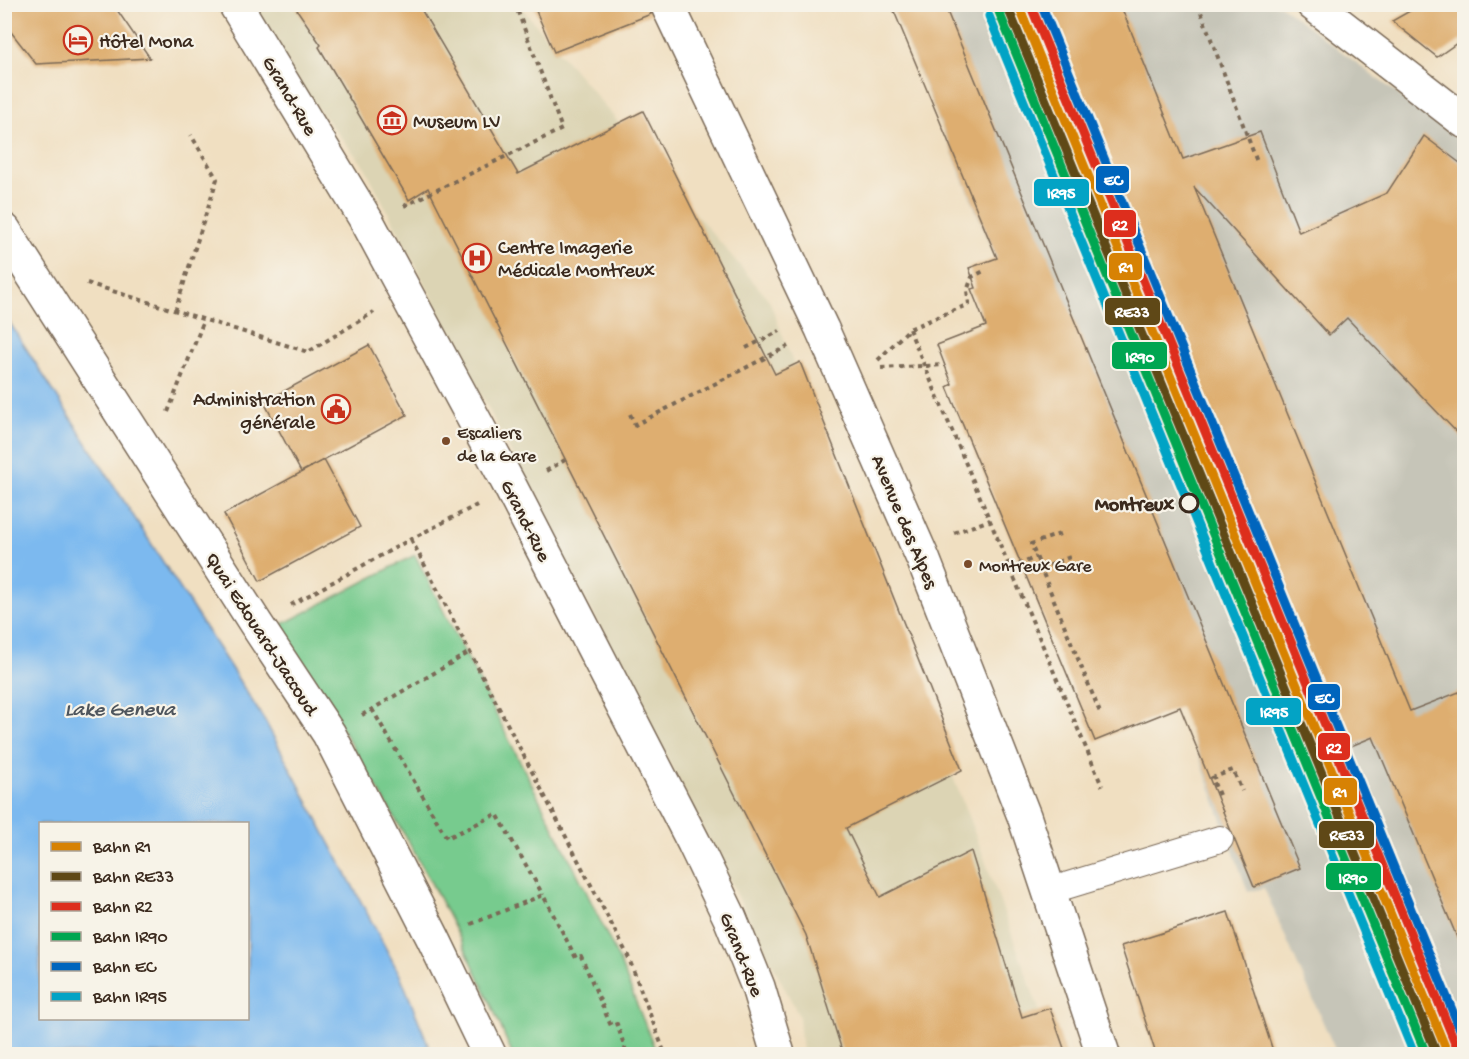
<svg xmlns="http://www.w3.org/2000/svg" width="1469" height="1059" viewBox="0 0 1469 1059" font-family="'Gochi Hand',sans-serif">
	<rect width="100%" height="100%" fill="#f7f3e8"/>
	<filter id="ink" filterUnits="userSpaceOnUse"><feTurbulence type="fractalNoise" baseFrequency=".0167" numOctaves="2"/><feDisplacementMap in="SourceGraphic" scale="12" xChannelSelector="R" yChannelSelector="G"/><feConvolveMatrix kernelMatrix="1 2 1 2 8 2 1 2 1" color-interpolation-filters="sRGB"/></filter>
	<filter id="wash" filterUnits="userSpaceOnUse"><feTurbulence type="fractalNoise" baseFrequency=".008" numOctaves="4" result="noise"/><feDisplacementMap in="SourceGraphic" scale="24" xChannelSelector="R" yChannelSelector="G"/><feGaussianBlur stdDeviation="1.35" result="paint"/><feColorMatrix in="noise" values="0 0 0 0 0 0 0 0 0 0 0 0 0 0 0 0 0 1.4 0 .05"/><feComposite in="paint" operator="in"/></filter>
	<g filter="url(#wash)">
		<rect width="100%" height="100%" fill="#f0dfc1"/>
		<path fill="#dcd4b4" d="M 234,5 L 519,5 L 769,300 L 982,852 L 1055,1054 L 802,1054 L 799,1016 L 365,167 Z"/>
		<path fill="#c6c5b8" d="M 891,5 L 1280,5 L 1464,144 L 1464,272 L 1436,300 L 1464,332 L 1464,1054 L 1337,1054 L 1264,888 L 1248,892 L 1181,707 Z"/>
		<path fill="#77cb8e" stroke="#597a56" stroke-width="1.5" d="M 415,555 L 586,891 L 619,960 L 657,1054 L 512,1054 C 452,903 364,765 279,626 Z"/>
		<path fill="#7cb9ef" stroke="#5c7286" stroke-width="1.5" fill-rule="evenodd" d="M 4,314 L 265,721 L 401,977 L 432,1054 L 5,1054 ZM 40,824 L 248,824 L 248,1018 L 40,1018 Z"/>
		<g id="blocks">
			<path fill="#deae6f" d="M 4,4 L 113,4 L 150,58 L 36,64 L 4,23 Z
				M 293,4 L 418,4 L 518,174 L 643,111 L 775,374 L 800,362 L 962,770 L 846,828 L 880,897 L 971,851 L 1022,1017 L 1050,1008 L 1066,1054 L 843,1054 L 806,935 L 428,188 L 409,200 L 319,47 L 321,45 Z
				M 533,4 L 649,4 L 651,14 L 554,52 Z
				M 891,4 L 944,4 L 1300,868 L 1254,887 L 1180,707 L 1095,741 L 947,387 L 952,384 L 937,345 L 986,326 L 971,289 L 976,288 L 969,268 L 997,258 Z
				M 1027,4 L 1120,4 L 1183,159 L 1260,132 L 1299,232 L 1387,193 L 1424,136 L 1464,166 L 1464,440 L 1347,318 L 1329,335 L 1194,187 L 1410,711 L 1464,690 L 1464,954 L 1373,737 L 1334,753 Z
				M 1422,4 L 1464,4 L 1464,38 L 1437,57 L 1392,21 Z
				M 369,345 L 407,415 L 301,472 L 264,402 Z
				M 324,460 L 360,527 L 260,581 L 224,514 Z
				M 1228,912 L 1274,1054 L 1156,1054 L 1121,946 Z"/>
		</g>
	</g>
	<g filter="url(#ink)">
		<use href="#blocks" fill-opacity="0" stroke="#7a6957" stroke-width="1.5"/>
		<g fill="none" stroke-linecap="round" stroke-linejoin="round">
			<g stroke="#7a6957" stroke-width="28">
				<path id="service" d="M 1049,891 L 1220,839"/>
			</g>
			<g stroke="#7a6957" stroke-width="36">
				<path id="pedestrian" d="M 4,230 L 256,624 L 329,734 L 433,938 L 489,1054"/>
			</g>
			<g stroke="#7a6957" stroke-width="36">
				<path id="minor" d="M 667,4 L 822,329 L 924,561 L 1024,816 L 1103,1054"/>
			</g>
			<g stroke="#7a6957" stroke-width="36">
				<path id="tertiary" d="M 1313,4 L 1464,121"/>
			</g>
			<g stroke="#7a6957" stroke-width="36">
				<path id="primary" d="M 235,4 L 368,223 L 511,488 L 694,843 L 730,918 L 758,987 L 778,1054"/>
			</g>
			<path stroke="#7a6957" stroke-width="4" stroke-dasharray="4.5 4.5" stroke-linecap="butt" d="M 1198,4 L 1257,162
				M 404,206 L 562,129 L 515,4
				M 87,283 L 308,352 L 374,312
				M 175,311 L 217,179 L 191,135
				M 909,329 L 1102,786
				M 746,348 L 780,331
				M 878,360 L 909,329 L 969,304 L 967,291 L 972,277 L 984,271
				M 881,368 L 945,365
				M 168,412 L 204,320
				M 630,414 L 635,425
				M 633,426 L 788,346
				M 546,471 L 565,460
				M 954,533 L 990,520
				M 1060,534 L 1031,544 L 1101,715
				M 411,539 L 628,956 L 665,1054
				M 1010,569 L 1036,557
				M 1041,569 L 1070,557
				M 291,605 L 411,539 L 477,505
				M 372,709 L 447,838 L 497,814 L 543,895
				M 362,715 L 470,652
				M 1219,795 L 1212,778 L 1233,770 L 1242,791
				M 471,924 L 543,895 L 576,958 L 581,956 L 611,1026 L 617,1024 L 627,1054"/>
			<use href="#service" stroke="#fff" stroke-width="26"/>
			<use href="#pedestrian" stroke="#fff" stroke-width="33"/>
			<use href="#minor" stroke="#fff" stroke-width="33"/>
			<use href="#tertiary" stroke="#fff" stroke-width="33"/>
			<use href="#primary" stroke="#fff" stroke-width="33"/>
			<g stroke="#f7f3e8" stroke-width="14">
				<path id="rail-1" d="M 1018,4 L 1448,1054"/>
			</g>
			<g stroke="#f7f3e8" stroke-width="14">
				<path id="rail-2" d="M 1008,8 L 1437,1054"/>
			</g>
			<g stroke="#f7f3e8" stroke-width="14">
				<path id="rail-3" d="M 1030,4 L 1458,1050"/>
			</g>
			<g stroke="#f7f3e8" stroke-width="14">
				<path id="rail-4" d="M 999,12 L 1426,1054"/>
			</g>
			<g stroke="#f7f3e8" stroke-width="14">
				<path id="rail-5" d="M 1041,4 L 1464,1039"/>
			</g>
			<g stroke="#f7f3e8" stroke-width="14">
				<path id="rail-6" d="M 989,16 L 1414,1054"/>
			</g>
			<use href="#rail-1" stroke="#d78204" stroke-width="9"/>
			<use href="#rail-2" stroke="#5f4817" stroke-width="9"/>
			<use href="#rail-3" stroke="#dd2e1d" stroke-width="9"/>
			<use href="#rail-4" stroke="#00a651" stroke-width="9"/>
			<use href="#rail-5" stroke="#0065bd" stroke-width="9"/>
			<use href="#rail-6" stroke="#03a3c5" stroke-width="9"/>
		</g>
	</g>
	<defs>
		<g id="hotel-ring" transform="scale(1.5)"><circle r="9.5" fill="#f7f3e8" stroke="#c8321e" stroke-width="1.5"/><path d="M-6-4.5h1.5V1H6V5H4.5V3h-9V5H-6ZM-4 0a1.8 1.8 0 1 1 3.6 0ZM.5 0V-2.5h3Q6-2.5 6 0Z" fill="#c8321e"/></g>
		<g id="museum-ring" transform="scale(1.5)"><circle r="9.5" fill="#f7f3e8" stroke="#c8321e" stroke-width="1.5"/><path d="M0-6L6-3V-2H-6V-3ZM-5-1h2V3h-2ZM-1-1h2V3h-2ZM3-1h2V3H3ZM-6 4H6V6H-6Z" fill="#c8321e"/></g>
		<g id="hospital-ring" transform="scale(1.5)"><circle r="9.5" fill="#f7f3e8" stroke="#c8321e" stroke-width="1.5"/><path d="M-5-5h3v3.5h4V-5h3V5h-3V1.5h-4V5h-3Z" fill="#c8321e"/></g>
		<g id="civic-ring" transform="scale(1.5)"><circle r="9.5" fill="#f7f3e8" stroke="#c8321e" stroke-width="1.5"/><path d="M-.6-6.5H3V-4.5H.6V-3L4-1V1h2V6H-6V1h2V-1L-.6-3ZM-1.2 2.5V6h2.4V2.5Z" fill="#c8321e"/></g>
	</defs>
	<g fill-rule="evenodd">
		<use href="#hotel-ring" x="78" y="40"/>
		<use href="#museum-ring" x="392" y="120"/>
		<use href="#hospital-ring" x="477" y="258"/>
		<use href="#civic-ring" x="336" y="409"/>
	</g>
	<g fill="#7a4b2a" stroke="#f7f3e8" stroke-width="2">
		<circle cx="446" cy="441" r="5"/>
		<circle cx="968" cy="564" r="5"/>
	</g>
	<circle fill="#f7f3e8" stroke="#3b2a1e" stroke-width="3" cx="1189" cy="503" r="9"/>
	<g text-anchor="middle" stroke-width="4.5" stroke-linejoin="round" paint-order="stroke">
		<g font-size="18" fill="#3b2a1e" stroke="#f7f3e8" text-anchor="start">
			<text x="457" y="438">Escaliers<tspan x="457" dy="23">de la Gare</tspan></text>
			<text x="979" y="571">Montreux Gare</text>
		</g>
		<g font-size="20" fill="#3b2a1e" stroke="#f7f3e8" text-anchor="start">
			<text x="99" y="47">Hôtel Mona</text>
			<text x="413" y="127">Museum LV</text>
			<text x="498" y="253">Centre Imagerie<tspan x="498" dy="23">Médicale Montreux</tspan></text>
			<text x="315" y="405" text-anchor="end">Administration<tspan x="315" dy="23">générale</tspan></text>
		</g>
		<g font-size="20" fill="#3b2a1e" stroke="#f7f3e8">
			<text transform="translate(291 95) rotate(59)" y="7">Grand-Rue</text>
			<text transform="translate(527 520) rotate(63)" y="7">Grand-Rue</text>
			<text transform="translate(906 521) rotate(67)" y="7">Avenue des Alpes</text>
			<text transform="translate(263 633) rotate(57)" y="7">Quai Edouard-Jaccoud</text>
			<text transform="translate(743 954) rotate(68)" y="7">Grand-Rue</text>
		</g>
		<g font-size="20" font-weight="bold" fill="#3b2a1e" stroke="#f7f3e8" text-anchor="end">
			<text x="1174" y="510">Montreux</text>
		</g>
		<g font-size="21" font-style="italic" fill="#4e555d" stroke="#f7f3e8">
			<text x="120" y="715">Lake Geneva</text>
		</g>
	</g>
	<g stroke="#f7f3e8" stroke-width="2">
		<rect x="1095" y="165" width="35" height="29" rx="6" fill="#0065bd"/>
		<rect x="1033" y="178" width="57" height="29" rx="6" fill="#03a3c5"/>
		<rect x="1103" y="209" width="34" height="29" rx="6" fill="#dd2e1d"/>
		<rect x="1108" y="252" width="35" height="29" rx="6" fill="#d78204"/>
		<rect x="1104" y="297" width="57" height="29" rx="6" fill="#5f4817"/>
		<rect x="1111" y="341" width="57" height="29" rx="6" fill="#00a651"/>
		<rect x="1307" y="683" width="34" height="28" rx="6" fill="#0065bd"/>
		<rect x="1245" y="697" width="57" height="29" rx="6" fill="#03a3c5"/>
		<rect x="1317" y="732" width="34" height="29" rx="6" fill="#dd2e1d"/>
		<rect x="1323" y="777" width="35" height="29" rx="6" fill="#d78204"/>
		<rect x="1318" y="820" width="57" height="29" rx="6" fill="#5f4817"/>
		<rect x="1325" y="862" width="57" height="29" rx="6" fill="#00a651"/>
	</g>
	<g font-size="16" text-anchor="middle" font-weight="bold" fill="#fff">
		<text x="1113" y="185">EC</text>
		<text x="1061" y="198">IR95</text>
		<text x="1120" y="230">R2</text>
		<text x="1126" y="272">R1</text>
		<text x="1132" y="317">RE33</text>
		<text x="1140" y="362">IR90</text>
		<text x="1324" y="703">EC</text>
		<text x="1274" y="717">IR95</text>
		<text x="1334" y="753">R2</text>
		<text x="1340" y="797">R1</text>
		<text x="1347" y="840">RE33</text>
		<text x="1353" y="883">IR90</text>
	</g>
	<rect width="1469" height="1059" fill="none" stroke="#f7f3e8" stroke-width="24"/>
	<rect x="39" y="822" width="210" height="198" fill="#f7f3e8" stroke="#aca397" stroke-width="1.5"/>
	<rect x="51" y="842" width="30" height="9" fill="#d78204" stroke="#aca397" stroke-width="1.5"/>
	<text x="93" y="852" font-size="18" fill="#3b2a1e">Bahn R1</text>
	<rect x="51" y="872" width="30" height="9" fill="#5f4817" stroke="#aca397" stroke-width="1.5"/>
	<text x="93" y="882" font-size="18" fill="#3b2a1e">Bahn RE33</text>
	<rect x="51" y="902" width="30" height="9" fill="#dd2e1d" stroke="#aca397" stroke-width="1.5"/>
	<text x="93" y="912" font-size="18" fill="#3b2a1e">Bahn R2</text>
	<rect x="51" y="932" width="30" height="9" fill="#00a651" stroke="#aca397" stroke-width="1.5"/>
	<text x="93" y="942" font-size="18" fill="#3b2a1e">Bahn IR90</text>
	<rect x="51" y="962" width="30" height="9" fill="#0065bd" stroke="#aca397" stroke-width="1.5"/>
	<text x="93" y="972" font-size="18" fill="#3b2a1e">Bahn EC</text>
	<rect x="51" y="992" width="30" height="9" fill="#03a3c5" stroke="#aca397" stroke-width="1.5"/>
	<text x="93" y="1002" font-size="18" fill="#3b2a1e">Bahn IR95</text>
</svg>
